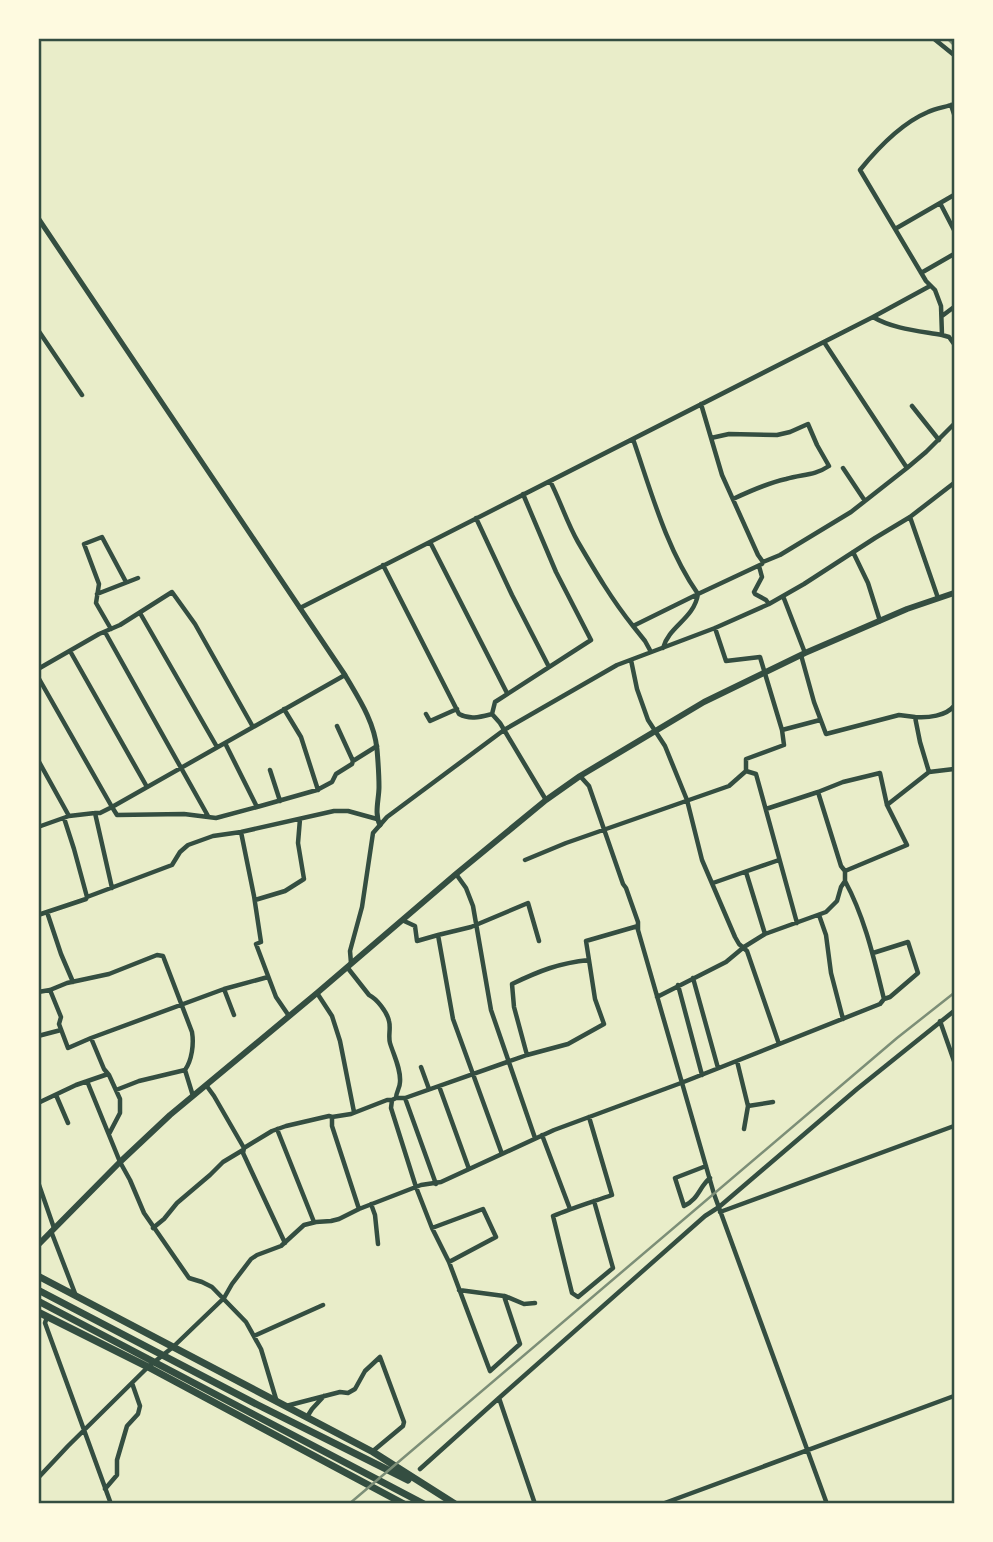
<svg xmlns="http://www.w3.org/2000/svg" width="993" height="1542" viewBox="0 0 993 1542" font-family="Inter,sans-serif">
	<rect width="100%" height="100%" fill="#e9edc9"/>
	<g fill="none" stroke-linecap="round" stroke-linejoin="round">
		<path stroke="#344e41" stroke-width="4.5" d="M 933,38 L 954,55
			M 951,105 L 954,114
			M 940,203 L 954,230
			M 895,229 L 954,195
			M 921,273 L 954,254
			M 942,316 L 954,307
			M 873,317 L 930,286
			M 38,330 L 82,395
			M 942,335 L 941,306 L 935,290 L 926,281 L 860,170 C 877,149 902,123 928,112 C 936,108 946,107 954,104
			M 912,406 L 939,440
			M 711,438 L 729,434 L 777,435 L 790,432 L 808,424 L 817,445 L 829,466 C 814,476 803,474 786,479 C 768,483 750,491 733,499
			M 633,439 C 651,491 666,548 698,594 L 633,626 L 645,641 L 651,652
			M 843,468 L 865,501
			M 907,468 L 926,452 L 954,424
			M 550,481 C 560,500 567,523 578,542 C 595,571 612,600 633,626
			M 910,517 L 938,598
			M 476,518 L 512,595 L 549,667
			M 430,542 L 507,693
			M 853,552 L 868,583 L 880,621
			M 763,562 L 780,555 L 851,512 L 907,468 L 824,342
			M 383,565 L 459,714 C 470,720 480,717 492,714
			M 759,566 L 762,577 L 754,592 L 755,594 L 766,600 L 769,604
			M 97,594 L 138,578
			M 783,596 L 805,653
			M 300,608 L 873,317 C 893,329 920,331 942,335 L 949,337 L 954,344
			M 140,613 L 217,747
			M 111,629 L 96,603 L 99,584 L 84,544 L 102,537 L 126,582
			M 105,632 L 208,816
			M 663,648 C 669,626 694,619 698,594 L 762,564 L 763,562 L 758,555 L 722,475 L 701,404
			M 70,651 L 147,787
			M 801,655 L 814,702 L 826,734 L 899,715 L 915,717
			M 631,660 L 637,689 L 648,720 L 665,746 L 687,800 L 702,860 L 735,937 L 739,944 L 747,951 L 779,1044
			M 38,669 L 99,634 L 120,625 L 172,592 L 195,624 L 253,727
			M 38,677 L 112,807 L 345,675
			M 284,709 L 301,737 L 318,790
			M 426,714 L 430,721 L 457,709
			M 492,714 L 495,702 L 591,640 L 556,572 L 523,494
			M 492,714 L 500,723 L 546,800
			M 337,726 L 353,761
			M 782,730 L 820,720
			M 38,760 L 69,816
			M 270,770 L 280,801
			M 746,771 L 756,774 L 797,923
			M 929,772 L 920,742 L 915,717 C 928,718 946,716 954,706
			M 880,773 L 887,805 L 907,845 L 845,871 L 841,866 L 818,792 L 843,782 Z
			M 580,776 L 589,786 L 623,884 L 626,888 L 638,922 L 638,930 L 714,1194 L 827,1504
			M 887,805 L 929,772 L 954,769
			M 257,807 L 317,790 L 332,782 L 336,774 L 352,764 L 353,761 L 377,746
			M 766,809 L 818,792
			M 95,813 L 112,888
			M 64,818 L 74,849 L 87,897
			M 38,827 L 69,816 L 95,813 L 100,813 L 112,807 L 117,815 L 184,814 L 216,818 L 257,807 L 225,743
			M 241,832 L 254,896 L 261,942 L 256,944 L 276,997 L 289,1016
			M 525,860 L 566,843 L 729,786 L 746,771 L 746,759 L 784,745 L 782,730 L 760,657 L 726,661 L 715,628
			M 746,872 L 765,934
			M 456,874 L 466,888 L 473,906 L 491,1010 L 535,1138
			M 713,883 L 779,860
			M 255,900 L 285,891 L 304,879 L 298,843 L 300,819
			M 47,912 L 61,954 L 73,982
			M 38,915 L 86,899 L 87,897 L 172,865 L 180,852 L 188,845 L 213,836 L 241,832 L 334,811 L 348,811 L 377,819
			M 819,915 L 826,935 L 831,973 L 843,1019
			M 402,920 L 415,926 L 417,941 L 438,935
			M 873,953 L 908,942 L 918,973 L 890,997 L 884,999
			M 351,963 L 350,951 L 362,907 L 373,833 L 387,817 L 504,730 L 617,665 L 715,628 L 769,604 L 804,584 L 875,538 L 910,517 L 954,483
			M 347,967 L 369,995 C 377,999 387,1012 389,1021 C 391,1028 388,1036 390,1043 C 394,1056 401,1069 400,1082 C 400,1088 396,1092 396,1098
			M 693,978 L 718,1068
			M 678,985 L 702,1075
			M 224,989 L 234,1015
			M 50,990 L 61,1017 L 59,1024 L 68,1048 L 91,1038 L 224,989 L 268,977
			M 38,992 L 50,990 L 67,983 L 109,974 L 157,955 L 163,956 L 192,1032 C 194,1044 192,1060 185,1070 L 193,1096
			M 317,993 L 332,1016 L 340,1041 L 354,1112
			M 657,997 L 726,962 L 744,947 L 765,934 L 826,912 L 837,901 L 841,887 L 845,881 L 845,871
			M 940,1021 L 954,1061
			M 38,1036 L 61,1030
			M 91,1038 L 104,1069 L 109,1075 L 120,1099 L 120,1113 L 109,1134
			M 527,1055 L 514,1007 L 512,984 C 539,971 559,963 589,960 L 586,941 L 638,926
			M 737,1061 L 748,1106 L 744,1129
			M 421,1067 L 429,1089
			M 87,1081 L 120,1162 L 130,1180 L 144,1213 L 189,1278 L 202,1282 L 212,1287 L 246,1322 L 261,1349 L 276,1399
			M 206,1085 L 214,1096 L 244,1148 L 272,1131 L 286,1126 L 329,1116 L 332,1117
			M 439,1086 L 469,1169
			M 116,1090 L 139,1081 L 185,1070
			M 56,1095 L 68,1123
			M 405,1098 L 436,1184
			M 38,1103 L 76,1085 L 108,1074
			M 748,1106 L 773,1102
			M 589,1117 L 612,1195 C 592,1202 572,1208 553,1216 L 572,1293 L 578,1297 L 613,1268 L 594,1201
			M 277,1129 L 314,1222
			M 542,1135 L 570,1209
			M 244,1148 L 243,1153 L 285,1243
			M 502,1154 L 453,1019 L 438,935 L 471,927 L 528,903 L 539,941
			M 706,1166 L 675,1178 L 684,1206 C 699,1199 699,1187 710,1178
			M 38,1182 L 54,1228
			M 371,1204 L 375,1215 L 378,1244
			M 359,1209 L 332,1126 L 332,1117 L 351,1114 L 387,1100 L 392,1100
			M 720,1212 L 954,1126
			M 153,1228 L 164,1219 L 177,1203 L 210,1175 L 223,1162 L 243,1150
			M 432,1228 L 483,1209 L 496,1237 L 449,1262
			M 51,1231 L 76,1296
			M 459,1290 L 504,1296 L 520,1344 L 490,1371 L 449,1262 L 432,1228 L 416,1187 L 391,1108 L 392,1100 L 396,1098 L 405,1098 L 527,1055 L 568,1044 L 604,1024 L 595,999 L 589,960
			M 505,1296 L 524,1304 L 535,1303
			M 47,1317 L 45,1323 L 111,1504
			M 254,1336 L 323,1305
			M 499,1398 L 535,1504
			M 286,1406 L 340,1392 L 348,1393 L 355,1389 L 365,1371 L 380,1357 L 404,1422 L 403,1426 L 373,1451
			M 307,1417 L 312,1409 L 324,1396
			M 420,1469 L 499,1398 L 705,1216 L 719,1207 L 857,1089 L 954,1011
			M 38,1478 L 68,1446 L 148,1367 L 173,1347 L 224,1298 L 232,1284 L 251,1259 L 257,1255 L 281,1246 L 304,1225 L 316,1222 L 331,1221 L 339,1219 L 359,1209 L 421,1185 L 441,1182 L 554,1130 L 681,1083 L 880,1004 L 884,999 C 874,959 865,918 845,881
			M 105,1489 L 117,1475 L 117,1460 L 127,1426 L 138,1414 L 140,1406 L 132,1383
			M 662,1504 L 954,1396"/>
		<path stroke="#344e41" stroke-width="5" d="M 38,218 L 345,675 C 359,699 374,721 377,749 C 378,761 379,775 379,787 C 379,799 374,814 380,825"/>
		<path stroke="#344e41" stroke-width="6" d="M 38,1245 L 120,1162 L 170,1115 L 317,993 L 456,874 L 546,800 L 580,776 L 704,702 L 805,653 L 907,609 L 954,593"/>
		<path stroke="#344e41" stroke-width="7" d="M 38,1276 L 373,1452 L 455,1504
			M 38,1290 L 258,1405 L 408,1480
			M 38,1301 L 424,1504
			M 38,1312 L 148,1367 L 404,1504"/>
		<path stroke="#7c8e77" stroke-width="2.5" d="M 947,38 L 954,45
			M 349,1504 L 897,1038 L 954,993"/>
	</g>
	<rect width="993" height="1542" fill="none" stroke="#fefae0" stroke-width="80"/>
	<rect x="40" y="40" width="913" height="1462" fill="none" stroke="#344e41" stroke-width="2.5"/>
</svg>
